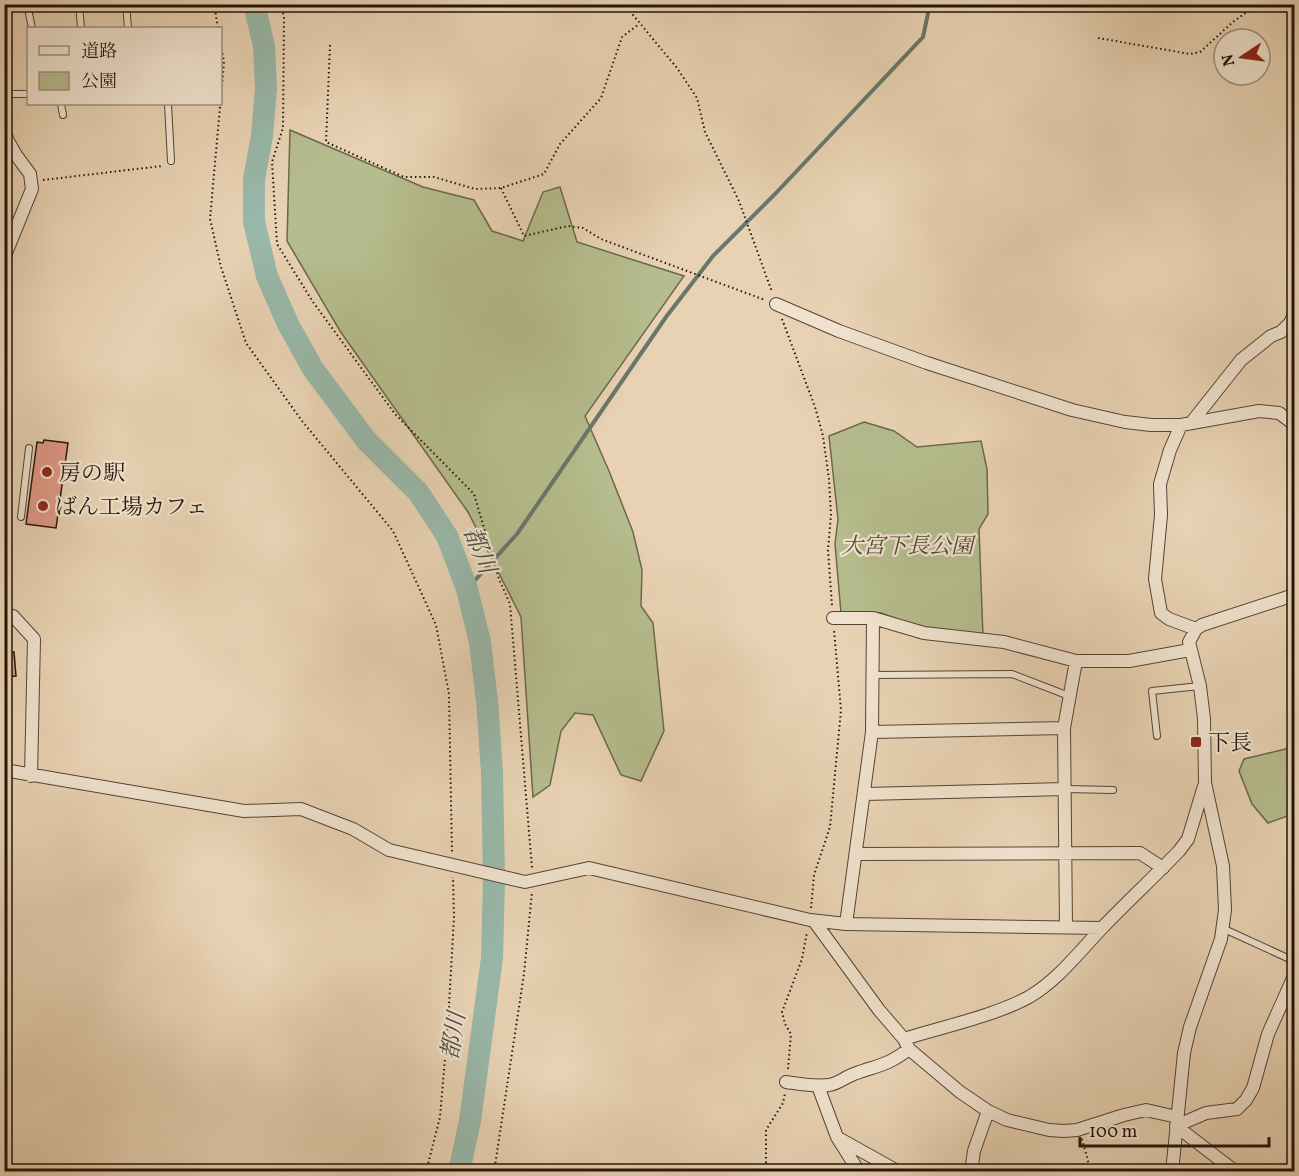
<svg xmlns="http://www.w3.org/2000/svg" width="1299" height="1176" viewBox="0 0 1299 1176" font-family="Vollkorn,'Noto Serif JP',serif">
	<rect width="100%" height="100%" fill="#e8d2b3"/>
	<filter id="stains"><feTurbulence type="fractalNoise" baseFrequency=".00333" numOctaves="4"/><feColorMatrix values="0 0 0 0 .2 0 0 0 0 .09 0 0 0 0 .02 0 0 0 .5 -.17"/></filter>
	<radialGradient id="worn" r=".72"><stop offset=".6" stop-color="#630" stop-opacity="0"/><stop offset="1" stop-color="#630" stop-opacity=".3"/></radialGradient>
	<path fill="#b5bc8d" stroke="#6c684c" stroke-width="1.5" d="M 290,130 L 423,187 L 474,200 L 492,231 L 523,241 L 543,192 L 560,187 L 577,242 L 684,276 L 585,416 L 609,471 L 633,532 L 642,570 L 641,606 L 653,623 L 664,731 L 641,781 L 621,775 L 593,715 L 575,713 L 561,731 L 550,785 L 533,797 L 521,617 L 468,512 L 340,331 L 287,241 Z
		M 864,422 L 894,431 L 917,447 L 981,441 L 987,469 L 988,514 L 979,529 L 983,636 L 929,631 L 881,613 L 841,613 L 835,544 L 838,519 L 829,436 Z
		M 1294,747 L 1294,817 L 1290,815 L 1268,823 L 1252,804 L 1239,771 L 1244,759 Z"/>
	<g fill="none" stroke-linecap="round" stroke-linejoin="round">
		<path stroke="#69776a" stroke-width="4" d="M 467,589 L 517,534 L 666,317 L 713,256 L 776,193 L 923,37 L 930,4"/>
		<path stroke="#98b8a9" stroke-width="22" d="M 254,4 L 264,46 L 266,88 L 262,136 L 254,179 L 254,222 L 267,276 L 288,324 L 313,369 L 366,440 L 418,492 L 447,536 L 467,589 L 480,642 L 487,701 L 492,772 L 494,880 L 492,958 L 470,1121 L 459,1172"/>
	</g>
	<path fill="#e19887" stroke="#23150b" stroke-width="1.5" d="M 44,440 L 68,443 L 56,528 L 26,524 L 37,442 L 43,443 Z
		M 4,652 L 14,652 L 16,676 L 4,677 Z"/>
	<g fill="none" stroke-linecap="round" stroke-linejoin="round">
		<g stroke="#544435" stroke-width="8">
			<path id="lane" d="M 27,4 L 32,28
				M 79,4 L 81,28
				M 126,4 L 128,28
				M 4,94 L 28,94
				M 61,104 L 63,115
				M 168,104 L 171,161
				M 21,517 L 29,448
				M 873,675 L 1012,674 L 1069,696
				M 1157,736 L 1152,691 L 1200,686
				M 1065,789 L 1113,790
				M 1222,928 L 1294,961"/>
		</g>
		<g stroke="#544435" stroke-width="14">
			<path id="street" d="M 4,129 L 8,141 L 16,155 L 30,174 L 32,189 L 4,258
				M 776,304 L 839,331 L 927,363 L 1072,410 L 1125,422 L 1151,425 L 1181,425 L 1259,411 L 1279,413 L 1294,424
				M 1191,423 L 1241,360 L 1271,336 L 1281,332 L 1290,323 L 1294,314
				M 1181,425 L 1170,450 L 1160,484 L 1161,515 L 1155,579 L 1161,613 L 1169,619 L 1196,629
				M 4,614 L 13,616 L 34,639 L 31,776
				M 833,618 L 873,618 L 924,633 L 1004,642 L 1076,661 L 1129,661 L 1190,650
				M 872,732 L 1064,728
				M 4,770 L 244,811 L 301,809 L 353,829 L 389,850 L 525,882 L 589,868 L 810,920 L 846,924 L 1102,928
				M 865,794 L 1064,789
				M 856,854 L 1140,853 L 1163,868
				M 814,921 L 879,1010 L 904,1039 L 909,1049 L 960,1092 L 988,1111 L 1007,1120 L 1049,1130 L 1064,1131 L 1077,1130 L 1124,1115 L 1146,1110 L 1177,1117
				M 846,924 L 872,732 L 873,618
				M 1066,927 L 1064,728 L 1076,661
				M 904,1039 C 942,1027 994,1016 1029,997 C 1058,980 1079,952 1102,928 C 1127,902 1154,877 1179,851 L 1188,839 L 1204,786
				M 786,1082 C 800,1084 815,1087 829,1085 C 838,1084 845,1077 854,1074 C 878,1065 887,1066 909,1049
				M 818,1086 L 837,1137 L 859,1172
				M 840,1139 L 899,1172
				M 971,1172 L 974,1151 L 988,1111
				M 1172,1172 L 1184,1053 L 1190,1027 L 1221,939 L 1225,910 L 1223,866 L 1205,783 L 1204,719 L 1200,686 L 1189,642 L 1196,629 L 1202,625 L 1294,595
				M 1236,1172 L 1176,1126 L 1206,1113 L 1237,1109 L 1246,1100 L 1253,1088 L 1268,1034 L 1294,976"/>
		</g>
		<path stroke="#23150b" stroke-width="2" stroke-dasharray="1.5 3" stroke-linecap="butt" d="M 214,4 L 218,28
			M 281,4 L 284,17 L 283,128 L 272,162 L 277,244 L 313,302 L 395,414 L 474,494 L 499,579 L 510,604 L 532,868
			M 624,4 L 677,68 L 697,98 L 705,132 L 739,201 L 772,292
			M 1098,38 L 1190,54 L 1200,52 L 1233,22 L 1258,4
			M 220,40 L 224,62 L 210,219 L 221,267 L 246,343 L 302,421 L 393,531 L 436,625 L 449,694 L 452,853
			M 330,45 L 326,142 L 404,177 L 434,177 L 475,189 L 501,188 L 544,174 L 560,144 L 601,98 L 622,37 L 639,24
			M 43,180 L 162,166
			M 501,188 L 524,236 L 568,226 L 583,228 L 601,239 L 765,300
			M 782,319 L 815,407 L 823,436 L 829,479 L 831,515 L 828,550 L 832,606
			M 811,908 L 814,875 L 830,827 L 841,710 L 834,630
			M 788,1069 L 791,1034 L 785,1024 L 782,1012 L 802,959 L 807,932
			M 1082,1139 L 1091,1172
			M 251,1172 L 277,1165
			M 426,1172 L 440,1117 L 448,1023 L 454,917 L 453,877
			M 494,1172 L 524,974 L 532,892
			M 766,1172 L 766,1130 L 783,1103 L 785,1093"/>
		<use href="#lane" stroke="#f0e2ce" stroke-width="6"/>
		<use href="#street" stroke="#f0e2ce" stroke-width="12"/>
	</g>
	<g fill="#8f2418" stroke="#f0e2ce" stroke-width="2">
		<circle cx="47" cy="472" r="6"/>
		<circle cx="43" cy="506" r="6"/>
		<rect x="1190" y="736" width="12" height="12" rx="3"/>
	</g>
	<g text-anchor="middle" stroke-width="4.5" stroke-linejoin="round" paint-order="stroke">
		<g font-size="22" fill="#23150b" stroke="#f0e2ce" text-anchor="start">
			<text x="59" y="480">房の駅</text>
			<text x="55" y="514">ばん工場カフェ</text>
			<text x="1208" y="750">下長</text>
		</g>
		<g font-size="22" font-style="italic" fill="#4f4732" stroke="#f0e2ce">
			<text x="907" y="553">大宮下長公園</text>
		</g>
		<g font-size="24" font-style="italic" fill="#4c4e42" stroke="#f0e2ce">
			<text transform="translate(480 550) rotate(68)" y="8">都川</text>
			<text transform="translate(453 1036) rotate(-81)" y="8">都川</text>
		</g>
	</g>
	<rect width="1299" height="1176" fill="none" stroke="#e8d2b3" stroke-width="24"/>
	<rect x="6" y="6" width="1287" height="1164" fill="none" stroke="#23150b" stroke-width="3"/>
	<rect x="12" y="12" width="1275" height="1152" fill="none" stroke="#23150b" stroke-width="1.5"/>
	<rect x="27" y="27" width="195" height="78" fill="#f0e2ce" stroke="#9e9080" stroke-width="1.5"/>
	<rect x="39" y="46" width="30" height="9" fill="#f0e2ce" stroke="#9e9080" stroke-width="1.5"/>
	<text x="81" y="57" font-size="18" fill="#23150b">道路</text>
	<rect x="39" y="72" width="30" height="18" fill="#b5bc8d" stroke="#9e9080" stroke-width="1.5"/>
	<text x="81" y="87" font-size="18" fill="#23150b">公園</text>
	<g transform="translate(1242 57) rotate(257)"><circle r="28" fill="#f0e2ce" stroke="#9e9080" stroke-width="1.5"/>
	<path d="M0-4.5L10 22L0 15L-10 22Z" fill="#8f2418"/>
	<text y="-9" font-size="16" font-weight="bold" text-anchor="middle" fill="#23150b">N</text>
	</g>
	<path d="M1080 1137v9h189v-9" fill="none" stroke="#23150b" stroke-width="3"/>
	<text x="1089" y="1137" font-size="18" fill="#23150b" stroke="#f0e2ce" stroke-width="4.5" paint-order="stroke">100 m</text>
	<rect width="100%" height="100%" filter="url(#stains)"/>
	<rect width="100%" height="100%" fill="url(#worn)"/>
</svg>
